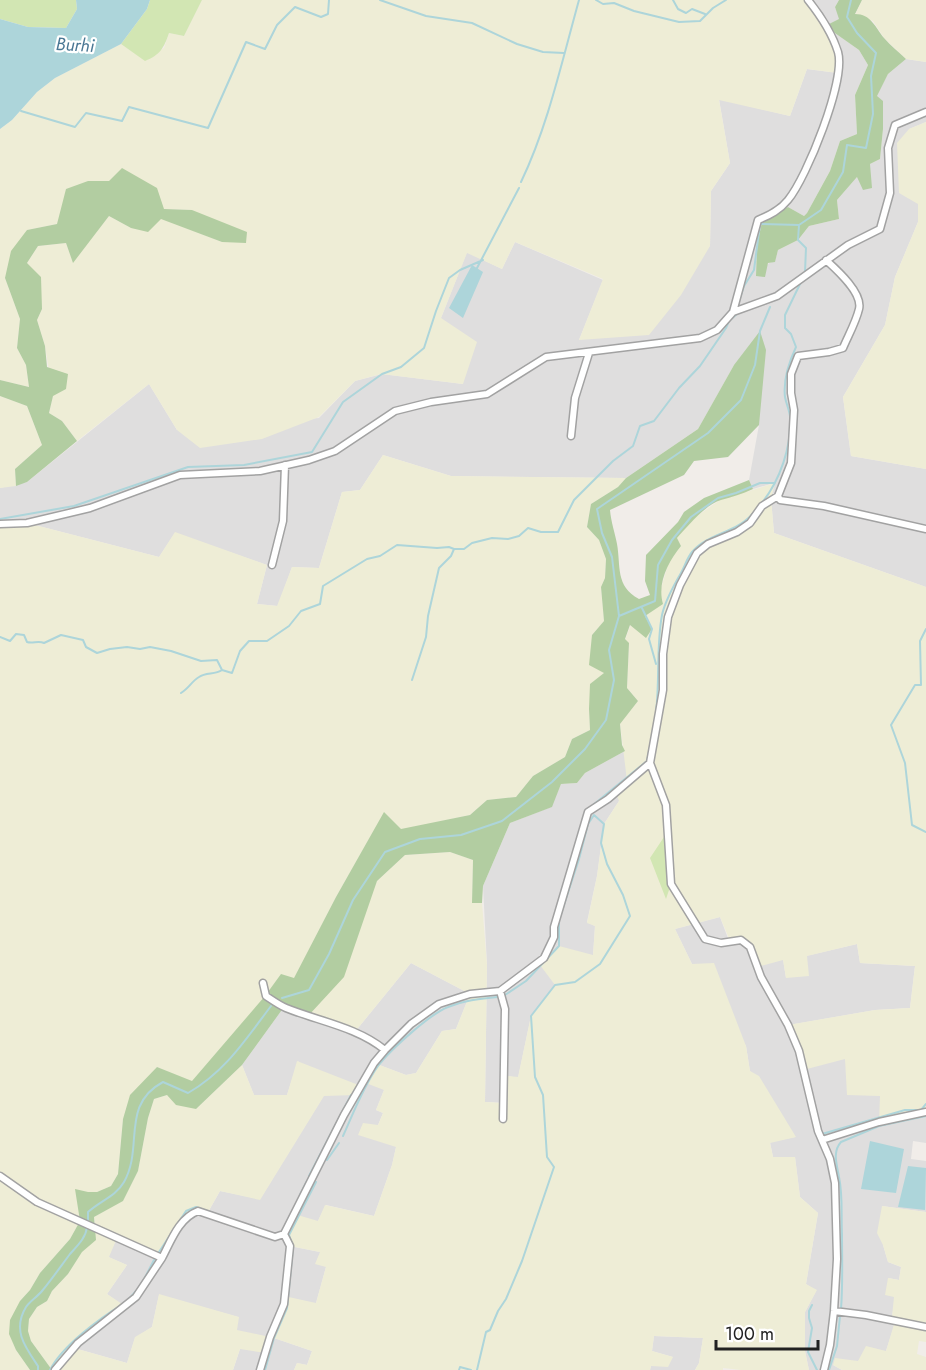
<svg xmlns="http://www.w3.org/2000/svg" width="926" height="1370" viewBox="0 0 926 1370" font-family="Jost,sans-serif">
	<rect width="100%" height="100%" fill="#f1ede9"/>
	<path fill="#dfdede" d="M 808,0 L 839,0 L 835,7 L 840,19 L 826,26 L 859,50 L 868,65 L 855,95 L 857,134 L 840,141 L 830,171 L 807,213 L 804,216 L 788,207 L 762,222 L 757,245 L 756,276 L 769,263 L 775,261 L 778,250 L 798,240 L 809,226 L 839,219 L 837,200 L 857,177 L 870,164 L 880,159 L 883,129 L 883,102 L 876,96 L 888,74 L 906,59 L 926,62 L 926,122 L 909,129 L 918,204 L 918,222 L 895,277 L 885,325 L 843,397 L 851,456 L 926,469 L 926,587 L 774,533 L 771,499 L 774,483 L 753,489 L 749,480 L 759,425 L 734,365 L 698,429 L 626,478 L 451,476 L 383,455 L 360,490 L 342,492 L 319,568 L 292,567 L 278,606 L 257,604 L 267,565 L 175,533 L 159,557 L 27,523 L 0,524 L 0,488 L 27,482 L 149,384 L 177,430 L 319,418 L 355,381 L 382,374 L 463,384 L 441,318 L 467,252 L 502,269 L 515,242 L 603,280 L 579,340 L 710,246 L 711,191 L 730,163 L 719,99 L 790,116 L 807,69 L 838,73 Z
		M 625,751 L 627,781 L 619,801 L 604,824 L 597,876 L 587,922 L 595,926 L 593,956 L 555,985 L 531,1016 L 518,1078 L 508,1076 L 505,1103 L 485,1102 L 487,965 L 483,886 L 510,823 L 551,807 L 561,784 L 577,783 L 585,773 Z
		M 720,917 L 729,941 L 741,940 L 783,959 L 786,978 L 806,956 L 857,944 L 860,963 L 915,966 L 910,1008 L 875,1010 L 789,1025 L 845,1059 L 880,1095 L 926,1112 L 926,1143 L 913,1141 L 911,1159 L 926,1161 L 926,1212 L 882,1206 L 883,1245 L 888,1262 L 901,1267 L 899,1280 L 888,1278 L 895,1297 L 892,1317 L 896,1320 L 886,1351 L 858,1361 L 833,1365 L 842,1370 L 809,1370 L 805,1351 L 805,1312 L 816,1291 L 806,1284 L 818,1213 L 800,1197 L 795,1157 L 773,1157 L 770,1142 L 795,1137 L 750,1071 L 746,1046 L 692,964 L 675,929 Z
		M 411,963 L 470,994 L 456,1029 L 442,1031 L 416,1073 L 406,1075 L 374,1063 L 384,1090 L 376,1110 L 383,1113 L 378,1125 L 396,1147 L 392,1165 L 374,1216 L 326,1205 L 318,1221 L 290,1246 L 320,1252 L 326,1267 L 316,1303 L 271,1337 L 312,1351 L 307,1365 L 297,1363 L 294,1370 L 233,1370 L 240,1349 L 236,1330 L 238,1317 L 159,1295 L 152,1327 L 135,1338 L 127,1363 L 74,1348 L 124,1306 L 107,1294 L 127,1265 L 108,1257 L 117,1238 L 189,1215 L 207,1214 L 220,1191 L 260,1199 L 324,1095 L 298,1061 L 287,1095 L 254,1095 L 242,1065 L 284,1007 L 354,1033 Z
		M 654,1336 L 703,1338 L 699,1363 L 695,1370 L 650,1370 L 651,1366 L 673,1357 L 652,1351 Z"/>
	<path fill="#eeedd6" d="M 202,0 L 808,0 L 839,53 L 838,73 L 807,69 L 790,116 L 719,100 L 730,163 L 711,191 L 710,246 L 681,295 L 649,335 L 579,340 L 603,279 L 515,242 L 502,269 L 467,253 L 441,318 L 477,342 L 463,384 L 381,374 L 355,381 L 319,417 L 262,439 L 200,448 L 177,430 L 149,384 L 77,441 L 62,421 L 49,413 L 53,396 L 45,346 L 37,320 L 42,309 L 27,263 L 38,246 L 66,243 L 73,262 L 109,216 L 131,228 L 161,218 L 222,242 L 192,210 L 164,209 L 109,181 L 88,181 L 57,224 L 27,230 L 5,278 L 20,319 L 17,348 L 26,365 L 29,387 L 0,380 L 0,129 L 12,120 L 37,92 L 55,78 L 121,44 L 145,60 L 164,48 L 169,33 L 184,36 Z
		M 862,0 L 926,0 L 926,62 L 906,59 L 884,38 L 873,21 L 855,15 Z
		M 926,122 L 926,469 L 851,456 L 843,397 L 885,325 L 895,277 L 918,222 L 918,204 L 899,193 L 897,143 L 909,129 Z
		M 0,396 L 27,406 L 42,445 L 15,469 L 16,486 L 0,488 Z
		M 383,455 L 451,476 L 626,478 L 618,487 L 591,504 L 587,527 L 599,540 L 606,559 L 605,578 L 601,587 L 604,621 L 592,635 L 604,673 L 589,709 L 590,730 L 572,739 L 565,757 L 533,776 L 516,797 L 487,800 L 470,815 L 401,830 L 384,813 L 336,897 L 294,979 L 266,996 L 192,1082 L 157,1067 L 123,1119 L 118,1174 L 111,1186 L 97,1192 L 88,1192 L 80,1221 L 70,1239 L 40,1273 L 30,1290 L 20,1301 L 16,1350 L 30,1370 L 0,1370 L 0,524 L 27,523 L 159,557 L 175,532 L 267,565 L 257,604 L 277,606 L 292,567 L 319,568 L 342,492 L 360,490 Z
		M 775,483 L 771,499 L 774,533 L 926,587 L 926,1112 L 879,1122 L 880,1096 L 847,1095 L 845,1059 L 803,1070 L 788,1025 L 875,1010 L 910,1008 L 915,966 L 860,963 L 857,944 L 807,956 L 809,976 L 786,978 L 783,960 L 757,967 L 750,946 L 741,940 L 730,941 L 720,917 L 675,929 L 692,964 L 714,963 L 746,1046 L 750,1071 L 759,1076 L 796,1137 L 770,1143 L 773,1157 L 795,1157 L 800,1197 L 818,1213 L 806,1284 L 817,1290 L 805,1312 L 805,1351 L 809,1370 L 741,1370 L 723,1368 L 723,1370 L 695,1370 L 699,1363 L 703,1338 L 654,1336 L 652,1351 L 673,1357 L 668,1367 L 651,1366 L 650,1370 L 294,1370 L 297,1363 L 307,1365 L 312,1351 L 271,1337 L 266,1353 L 240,1349 L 233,1370 L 52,1370 L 31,1341 L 28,1331 L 29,1319 L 37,1307 L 47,1301 L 52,1291 L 68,1274 L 96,1228 L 94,1217 L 123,1200 L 138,1171 L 148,1118 L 154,1099 L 167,1095 L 196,1109 L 242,1065 L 254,1095 L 287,1095 L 297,1061 L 361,1086 L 356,1095 L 324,1096 L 260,1200 L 220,1191 L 207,1214 L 189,1215 L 162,1258 L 117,1238 L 109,1257 L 127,1265 L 107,1294 L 125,1306 L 74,1348 L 127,1363 L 135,1337 L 152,1327 L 159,1294 L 239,1317 L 237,1330 L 270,1337 L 284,1296 L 316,1303 L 326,1267 L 315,1264 L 320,1252 L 290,1246 L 284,1234 L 294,1214 L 318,1221 L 325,1205 L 374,1216 L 392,1165 L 396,1147 L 358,1135 L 363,1123 L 378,1125 L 383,1113 L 376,1110 L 384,1090 L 363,1082 L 374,1063 L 406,1075 L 416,1073 L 442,1031 L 456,1029 L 470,994 L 411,963 L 354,1033 L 309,1015 L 377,881 L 405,855 L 450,852 L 473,860 L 472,903 L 482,903 L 487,965 L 485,1102 L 505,1103 L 508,1076 L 518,1077 L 531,1016 L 555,985 L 540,965 L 559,946 L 593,955 L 595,926 L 587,923 L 597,876 L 604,824 L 619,801 L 617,796 L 627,781 L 620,723 L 638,701 L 627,688 L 629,644 L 625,640 L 631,624 L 644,616 L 660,592 L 669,561 L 681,546 L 677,538 L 693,519 L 720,500 Z
		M 882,1206 L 926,1212 L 926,1342 L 919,1341 L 917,1354 L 926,1357 L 926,1370 L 842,1370 L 833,1365 L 835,1358 L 858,1361 L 866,1346 L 886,1351 L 895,1321 L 892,1317 L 894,1297 L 885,1295 L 888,1278 L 899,1280 L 901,1267 L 888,1262 L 883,1245 L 877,1233 Z"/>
	<path fill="#d2e6b3" d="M 0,0 L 76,0 L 77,9 L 66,28 L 28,27 L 0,19 Z
		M 150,0 L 202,0 L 184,36 L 169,33 C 164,48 160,55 145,61 L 121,44 L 147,9 Z
		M 668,831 L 671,884 L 666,899 L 650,858 Z"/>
	<path fill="#b2cda1" d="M 839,0 L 862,0 L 855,14 C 871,14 875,27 884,38 C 891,46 899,52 906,59 L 888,74 L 877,96 L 883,101 L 883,129 L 880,159 L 870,164 L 872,188 L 863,190 L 857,177 L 837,200 L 839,219 L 809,226 L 798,240 L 778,250 L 775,262 L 768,263 L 765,277 L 756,276 L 757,245 L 762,222 L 788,207 L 804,216 L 807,213 L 830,171 L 840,141 L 857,134 L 855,95 L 868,65 L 859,50 L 825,26 L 839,19 L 835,7 Z
		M 122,168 L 157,188 L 164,209 L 192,210 L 247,232 L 246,243 L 222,242 L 161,219 L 148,232 L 131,228 L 109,216 L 73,263 L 66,243 L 38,246 L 27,263 L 41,277 L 42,309 L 37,320 L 45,346 L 47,367 L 68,374 L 66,389 L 53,396 L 49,413 L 62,421 L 77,441 L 27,482 L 16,486 L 15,469 L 42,445 L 27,406 L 0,396 L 0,380 L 29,387 L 26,365 L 17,348 L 20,319 L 5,278 L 11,251 L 27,230 L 57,224 L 66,189 L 88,181 L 109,181 Z
		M 760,331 L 766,350 L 759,425 L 728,457 L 694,461 L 684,475 L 610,510 C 611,522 615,533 617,544 C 621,566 615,586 639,599 L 650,595 L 645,581 L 646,555 L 678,522 L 684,512 L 704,498 L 749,480 L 753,489 C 742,494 732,497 721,500 C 706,504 687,527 677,538 L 681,546 C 668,562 657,583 663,604 L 645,616 L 652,629 L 646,638 L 630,625 L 625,639 L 629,643 L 627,688 L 638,701 L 620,724 L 622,745 L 625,751 L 585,773 L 577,783 L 561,784 L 552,807 L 510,823 L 483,886 L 482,903 L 472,903 L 473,860 L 450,852 L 405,855 L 377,881 L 344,977 L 309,1015 L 284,1007 L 242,1065 L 196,1109 L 176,1105 L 167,1095 L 154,1099 L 148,1118 L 138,1171 L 123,1201 L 94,1217 L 96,1240 L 82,1252 L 68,1274 L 52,1291 L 47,1301 L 37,1307 L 29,1319 L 28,1331 L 31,1341 L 52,1370 L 30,1370 L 16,1350 L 9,1334 L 10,1320 L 20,1301 L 30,1290 L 40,1273 L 70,1239 L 80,1221 L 75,1189 L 88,1192 L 97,1192 L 111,1186 L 118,1174 L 123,1119 L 130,1095 L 157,1067 L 192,1081 L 265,996 L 281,974 L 294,978 L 336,897 L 384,812 L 401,829 L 470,815 L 487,800 L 516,797 L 533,776 L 565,757 L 572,739 L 590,730 L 589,709 L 590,684 L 604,673 L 589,665 L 592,635 L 604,621 L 601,587 L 605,578 L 606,559 L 599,540 L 587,527 L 591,504 L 618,487 L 626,478 L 698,429 L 734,365 Z"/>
	<path fill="#add5da" d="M 76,0 L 150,0 L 147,9 L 121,44 L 55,78 L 37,92 L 12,120 L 0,129 L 0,19 L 28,27 L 66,28 L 77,9 Z
		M 472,265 L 483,272 L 463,318 L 449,308 Z
		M 870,1141 L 904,1149 L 896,1193 L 861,1189 Z
		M 908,1166 L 926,1168 L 925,1210 L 898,1207 Z"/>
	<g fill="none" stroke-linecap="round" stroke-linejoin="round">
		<path stroke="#add5da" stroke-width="2" d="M 380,0 L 426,16 L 472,23 L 517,44 L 543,52 L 564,53
			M 596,0 L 603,4 L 614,3 L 634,11 L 679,22 L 700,21 L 713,8 L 726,0
			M 673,0 L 678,9 L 686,13 L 692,9 L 705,14
			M 21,111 L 75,127 L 86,113 L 122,121 L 129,107 L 208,128 L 246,42 L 265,49 L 277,25 L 295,7 L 321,17 L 328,14 L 329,0
			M 521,182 C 548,126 562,61 579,0
			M 799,225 L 798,240 L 806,248 L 805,272
			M 477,268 L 519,188
			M 739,301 L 744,286 L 754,270 L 760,224 L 799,225 L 821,210 L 843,172 L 847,145 L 866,148 L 873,114 L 871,76 L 876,53 L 857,33 L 847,17 L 851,0
			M 761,504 C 780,481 792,446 790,416 C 789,409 786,403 785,397 C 783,380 789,362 796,347 L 791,334 L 785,328 L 785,315 L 800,284
			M 0,519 L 74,506 L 188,467 L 244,465 L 312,452 L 343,402 L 382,374 L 401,367 L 424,348 L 436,311 L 449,278 L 460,270 L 483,260
			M 642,608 L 652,629 L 649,639 L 656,664
			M 619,616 L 655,601 L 658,565 L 672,540 L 691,517 L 718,498 L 736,493 L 760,483 L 775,483
			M 926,629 L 920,641 L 921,685 L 915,685 L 891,725 L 905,763 L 912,825 L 926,832
			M 0,637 L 10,641 L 16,634 L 24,635 L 27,642 C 33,644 38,640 44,643 L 61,635 L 83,640 L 86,647 L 97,653 L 110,649 L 127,647 L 140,649 L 150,647 L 171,651 L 201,661 L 217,660 L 222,670
			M 412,680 L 426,637 L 428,616 L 439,568 L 451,556 L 454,549
			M 181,693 C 189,688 192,681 199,677 C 206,672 215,675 222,670 L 232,673 L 240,651 L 249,641 L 267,641 L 289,626 L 301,611 L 320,604 L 323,586 L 367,559 L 380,556 L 397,545 L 437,548 L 449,547 L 454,549 L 464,549 L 472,543 L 492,538 L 508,539 L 519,536 L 528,528 L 541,532 L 558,532 L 574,500 L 613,461 L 633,446 L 640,426 L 654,421 L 679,388 L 700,366 L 726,328 L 729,321 L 738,313
			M 656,712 C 660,680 656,647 662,615 C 665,601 674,585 681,573 C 685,566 687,558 692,552 C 708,533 737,533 753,513
			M 593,805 L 647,761 L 650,747
			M 282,998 L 309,990 L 329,954 L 353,900 L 385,852 L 420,839 L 461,835 L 502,821 L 552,782 L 585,749 L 606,720 L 614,680 L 609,650 L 619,616 L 612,557 L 602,533 L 597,509 L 708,433 L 741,400 L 755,365 L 760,331 L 770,307
			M 822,1134 L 905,1110 L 921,1110 L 926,1104
			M 343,1136 C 354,1112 363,1087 378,1066 C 390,1050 430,1014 448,1007 C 464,1000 481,999 498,997
			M 327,1160 L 339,1143
			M 309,1176 L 351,1095
			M 300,1195 L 307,1181
			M 88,1222 L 88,1212 C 100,1201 116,1196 124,1182 C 144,1147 120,1105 163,1082 L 188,1093 C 225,1072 246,1039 271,1006
			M 159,1252 L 186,1211 L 196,1207 L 247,1225
			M 140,1287 L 154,1260
			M 128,1300 L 136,1291
			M 812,1305 L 809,1311 L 809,1318 L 812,1328 L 808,1352 L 817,1370
			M 841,1309 C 843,1284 842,1259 842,1234 C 841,1215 843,1196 839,1177 C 837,1165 832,1152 841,1142 L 879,1126 L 926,1116
			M 38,1370 L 38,1366 C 25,1347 12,1330 26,1307 C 30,1301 37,1297 42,1291 C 52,1279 61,1266 70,1254 C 77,1246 86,1238 87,1227
			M 50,1370 C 62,1346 100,1318 123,1304
			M 265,1370 L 274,1338 L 287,1308 L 293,1247 L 289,1235 L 316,1182
			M 459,1370 L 460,1367 L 471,1370
			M 477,1370 L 486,1332 L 490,1330 L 498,1311 L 506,1299 L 522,1261 L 554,1167 L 547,1157 L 543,1095 L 535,1077 L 531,1016 L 555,985 L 575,982 L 600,964 L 630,916 L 623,895 L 607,864 L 601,843 L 604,824 L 594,815 L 588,824 L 579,859 L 559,920 L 559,946 L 526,981 L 505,995
			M 829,1370 L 837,1346 L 840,1316"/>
		<g stroke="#a2a2a2" stroke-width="9">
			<path id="minor" d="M 733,312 L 758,220 C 770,215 780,210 788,200 C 807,177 846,80 838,52 C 832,33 820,15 808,0
				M 571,436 L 575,398 L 589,353
				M 778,496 L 780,500 L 824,506 L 926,529
				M 0,524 L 27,523 L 90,508 L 180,475 L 260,471 L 309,460 L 335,451 L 395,411 L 431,402 L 487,394 L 546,357 L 700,338 L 717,330 L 733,312 L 777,296 L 848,245 L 880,229 L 890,193 L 888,148 L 895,125 L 926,112
				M 272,565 L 283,521 L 285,465
				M 263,983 L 266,996 C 272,1000 279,1005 286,1008 C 318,1021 357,1027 385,1050
				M 500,991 L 505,1009 L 503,1119
				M 822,1140 L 879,1122 L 926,1112
				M 0,1176 L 37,1202 L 162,1258 L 136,1297 L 78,1343 L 55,1370
				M 284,1234 L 344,1115 L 374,1063 L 385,1050 L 411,1024 L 439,1004 L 470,994 L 500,991 L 544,958 L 554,937 L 554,927 L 588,812 L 608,799 L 650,763
				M 162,1258 C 171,1241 179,1218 198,1211 L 275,1237 L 284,1234 L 290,1246 L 284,1304 L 270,1337 L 260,1370
				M 834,1311 L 866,1315 L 926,1327
				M 824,1370 L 830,1345 L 834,1311 L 837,1259 L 835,1183 L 830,1159 L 818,1131 L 799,1051 L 788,1025 L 761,977 L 750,947 L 741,940 L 721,943 L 705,939 L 671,884 L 666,805 L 650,763 L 663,690 L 663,654 L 668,617 L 680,585 L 697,553 L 708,544 L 737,532 L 750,523 L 762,506 L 778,496 L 791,463 L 794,410 L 791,393 L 791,374 L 798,356 L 829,352 L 843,348 C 848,336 856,322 859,309 C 863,293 837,270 826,260"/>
		</g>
		<use href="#minor" stroke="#fff" stroke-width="6"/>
	</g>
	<g text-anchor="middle" stroke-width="4.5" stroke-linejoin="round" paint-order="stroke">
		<g font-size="18" font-style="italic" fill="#4a7794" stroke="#fff">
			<text transform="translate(75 45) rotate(3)" y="6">Burhi</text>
		</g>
	</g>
	<path d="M716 1340v9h102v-9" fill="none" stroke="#212121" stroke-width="3"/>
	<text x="725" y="1340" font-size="18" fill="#212121" stroke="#ffffff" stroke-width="4.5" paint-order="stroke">100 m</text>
</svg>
